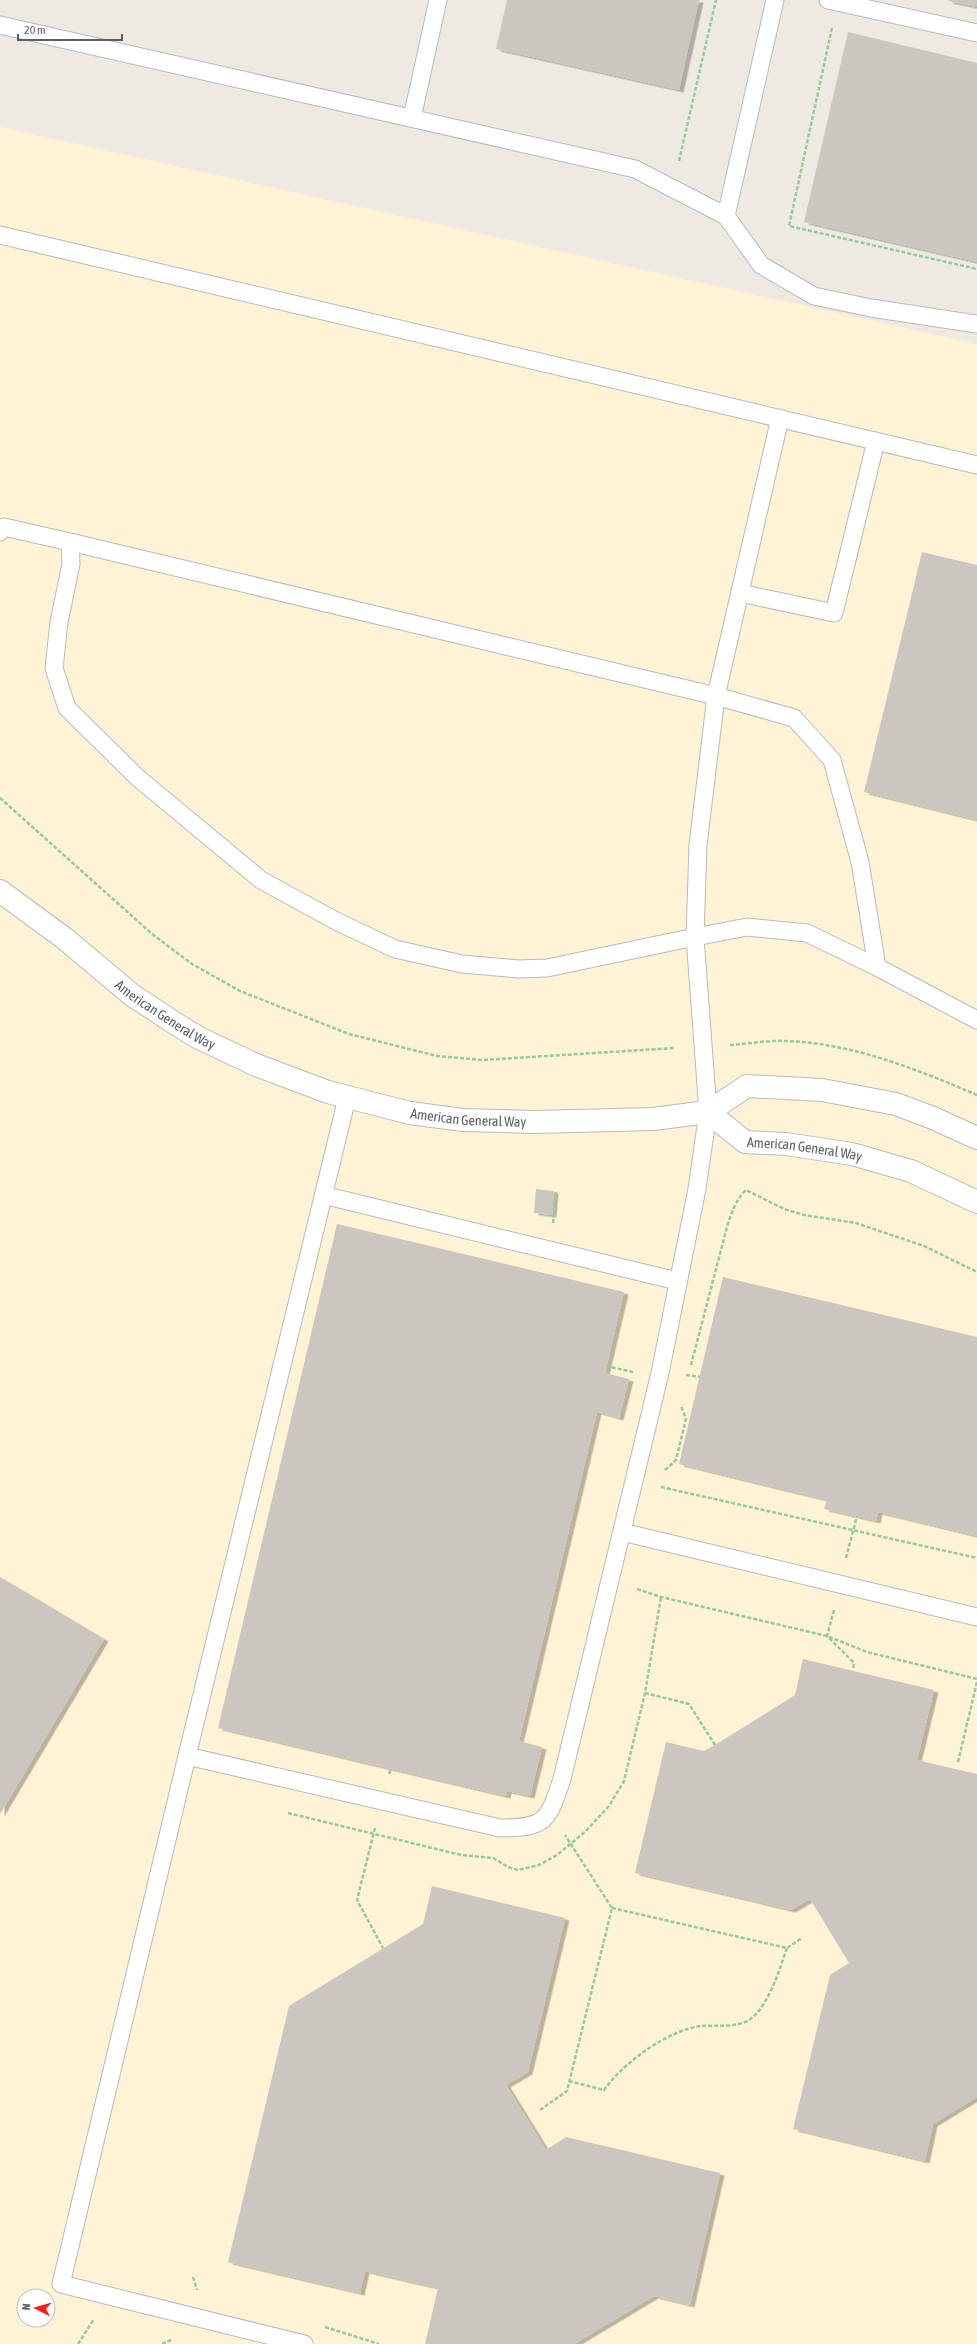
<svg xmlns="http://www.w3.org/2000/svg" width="977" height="2344" viewBox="0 0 977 2344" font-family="'Asap Condensed',sans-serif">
	<defs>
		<filter id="shadow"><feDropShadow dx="4.5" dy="2.5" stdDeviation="0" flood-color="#0004"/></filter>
	</defs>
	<rect width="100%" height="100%" fill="#eeeae1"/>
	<path fill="#fff3d5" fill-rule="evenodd" d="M 0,127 L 977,344 L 977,2344 L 0,2344 ZM 24,2296 L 48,2296 L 48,2320 L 24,2320 Z"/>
	<path fill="#cbc7c0" filter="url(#shadow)" d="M 507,0 L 699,0 L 679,90 L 496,49 Z
		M 949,0 L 977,0 L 977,7 L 948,1 Z
		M 848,32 L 977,63 L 977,262 L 804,222 Z
		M 922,552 L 977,565 L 977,820 L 864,792 Z
		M 536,1189 L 554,1191 L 552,1215 L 534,1213 Z
		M 337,1224 L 624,1292 L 605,1373 L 629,1379 L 619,1418 L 597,1412 L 519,1741 L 542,1747 L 530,1796 L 507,1791 L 506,1796 L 218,1728 Z
		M 723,1277 L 977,1337 L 977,1536 L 878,1512 L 876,1521 L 824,1509 L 827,1500 L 679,1464 Z
		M 0,1577 L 104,1639 L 0,1814 Z
		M 803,1659 L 934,1690 L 917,1760 L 977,1774 L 977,2097 L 933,2124 L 925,2161 L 793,2129 L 830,1975 L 849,1963 L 810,1899 L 791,1910 L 635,1873 L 666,1742 L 704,1751 L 715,1745 L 795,1695 Z
		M 432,1886 L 565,1918 L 528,2072 L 506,2085 L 546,2150 L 566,2137 L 720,2173 L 690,2305 L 654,2296 L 574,2344 L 425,2344 L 438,2288 L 365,2271 L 360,2293 L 228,2262 L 289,2006 L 423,1924 Z"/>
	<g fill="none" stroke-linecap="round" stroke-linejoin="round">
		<g stroke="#b6babf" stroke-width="19">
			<path id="service" d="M 775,0 L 726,216 L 761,265 L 814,296 L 871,308 L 977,324
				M 828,0 L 977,33
				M 0,25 L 635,169 L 726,216
				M 412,118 L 438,0
				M 0,235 L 977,465
				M 780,418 L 716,696 L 794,718 L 832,760 L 860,862 L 877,967
				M 0,532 L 4,527 L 70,542 L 71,564 L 59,622 L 54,668 L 67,708 L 138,778 L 261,880 L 336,921 L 395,949 L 462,964 L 519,969 L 547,968 L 695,937 L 708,1112 L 697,1189 L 660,1373 L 562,1779 C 548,1820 547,1828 500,1828 L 187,1756 L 347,1098
				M 70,542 L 716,696 L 698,845 L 695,937 L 747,927 L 807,933 L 877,967 L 977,1020
				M 740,593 L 834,613 L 876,441
				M 323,1195 L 677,1281
				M 622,1532 L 977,1617
				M 187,1756 L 61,2284 L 304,2344"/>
		</g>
		<g stroke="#b6babf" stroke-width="24">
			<g id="minor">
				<path id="s1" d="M 0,891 L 64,938 L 132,995 L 176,1024 L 199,1038 L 256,1065 L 328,1092 L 410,1113 L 463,1120 L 534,1122 L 653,1119 L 708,1112 L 745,1142 L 786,1144 L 852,1154 L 911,1171 L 977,1202"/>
				<path d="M 708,1112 L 747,1086 L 822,1090 L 896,1104 L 933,1118 L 977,1138"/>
			</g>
		</g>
		<path stroke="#93ca9e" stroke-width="2.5" stroke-dasharray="4 2" stroke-linecap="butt" d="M 832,28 L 789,226 L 977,269
			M 679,161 L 716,0
			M 0,798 L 152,934 L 192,964 L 240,991 L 349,1034 L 437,1056 L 482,1060 L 675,1048
			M 730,1045 C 748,1044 767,1040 785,1041 C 852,1043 916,1069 977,1095
			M 553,1223 L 556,1192
			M 691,1365 L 727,1227 C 731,1214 736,1199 746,1190 L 784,1209 L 804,1215 L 856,1223 L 924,1246 L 977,1272
			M 606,1366 L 633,1372
			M 686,1375 L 700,1377
			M 665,1470 L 676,1460 L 686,1419 L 681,1406
			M 661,1487 L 977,1558
			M 846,1558 L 857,1516
			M 637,1589 L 661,1597 L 827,1636 L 867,1652 L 977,1679
			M 834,1610 L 827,1636 L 854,1663 L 853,1670
			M 645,1693 L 689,1704 L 715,1745
			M 958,1762 L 977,1682
			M 389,1774 L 391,1769
			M 288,1813 L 461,1855 L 493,1858 L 508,1867 L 518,1870 L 539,1865 L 557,1855 L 586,1831 L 609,1806 L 624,1781 L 645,1693 L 661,1597
			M 375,1828 L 357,1900 L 383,1948
			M 612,1908 L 787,1948 L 802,1938
			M 569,2081 L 604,2090 C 623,2063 668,2030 701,2026 C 716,2025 736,2028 749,2020 C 768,2008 780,1968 787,1948
			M 540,2110 L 567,2091 L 612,1908 L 565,1835
			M 193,2277 L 197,2290
			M 325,2327 L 379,2344
			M 78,2344 L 94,2319
			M 162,2344 L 171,2340"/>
		<use href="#service" stroke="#fff" stroke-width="17"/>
		<use href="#minor" stroke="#fff" stroke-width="22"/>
	</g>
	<g text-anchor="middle" stroke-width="3" stroke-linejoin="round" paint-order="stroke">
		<g font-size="14" fill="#595f64" stroke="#fff">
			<text dy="5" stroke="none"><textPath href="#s1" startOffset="207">American General Way</textPath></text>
			<text dy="5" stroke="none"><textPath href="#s1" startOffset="531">American General Way</textPath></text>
			<text dy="5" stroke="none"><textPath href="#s1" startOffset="879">American General Way</textPath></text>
		</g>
	</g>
	<g transform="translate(36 2308) rotate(276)"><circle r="19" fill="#ffffff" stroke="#bdbfc1"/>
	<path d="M0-3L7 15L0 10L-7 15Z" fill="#fc1d19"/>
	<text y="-6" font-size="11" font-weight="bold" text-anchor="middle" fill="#595f64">N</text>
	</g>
	<path d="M18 34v6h104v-6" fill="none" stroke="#595f64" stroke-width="2"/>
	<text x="24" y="34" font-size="12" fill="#595f64" stroke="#ffffff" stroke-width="3" paint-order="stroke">20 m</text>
</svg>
